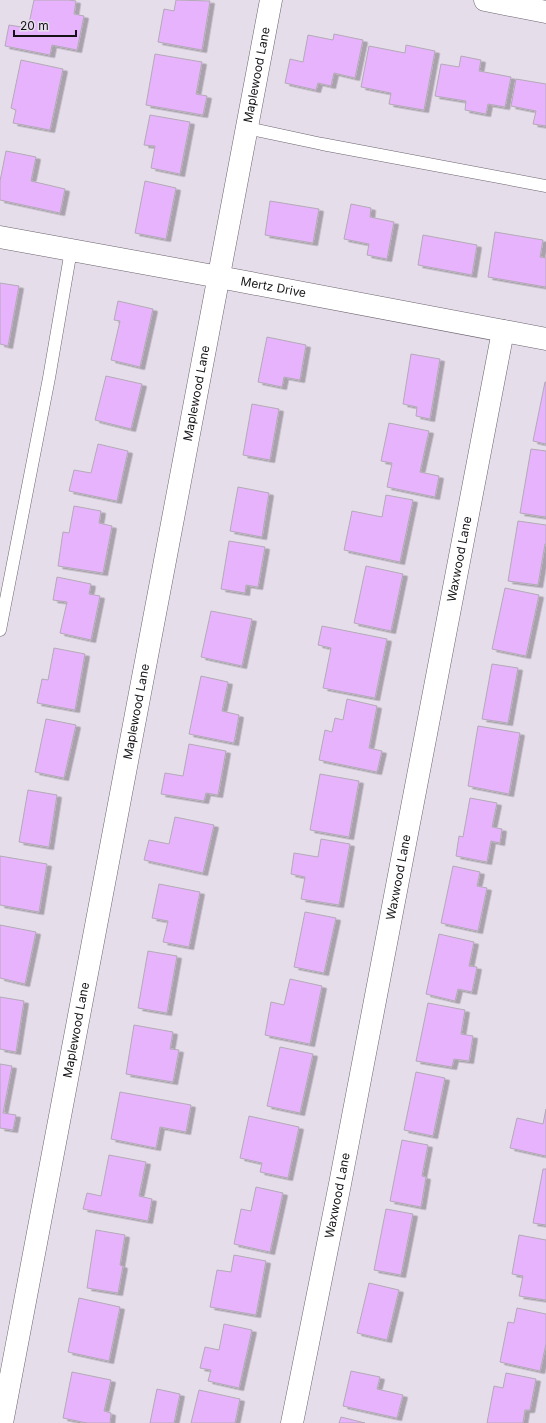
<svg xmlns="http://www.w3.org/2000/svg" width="546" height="1423" viewBox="0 0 546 1423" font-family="Inter,sans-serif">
	<defs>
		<filter id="shadow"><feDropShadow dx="4.5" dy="2.5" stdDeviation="0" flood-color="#0004"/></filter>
	</defs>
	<rect width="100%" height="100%" fill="#e6ddea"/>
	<path fill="#e7b3fd" stroke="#b2aab6" filter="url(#shadow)" d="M 34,0 L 69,0 L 76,1 L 74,14 L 84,16 L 77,50 L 52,45 L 50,55 L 5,46 L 9,25 L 28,28 Z
		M 176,0 L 210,1 L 202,50 L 158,42 L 164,9 L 174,11 Z
		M 334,34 L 363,40 L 355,78 L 334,73 L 331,86 L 318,83 L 316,90 L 285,83 L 290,59 L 303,62 L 308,35 L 333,40 Z
		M 406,45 L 435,51 L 424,110 L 389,104 L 391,93 L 361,87 L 369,46 L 405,53 Z
		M 155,54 L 202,62 L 196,94 L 207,96 L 203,115 L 146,105 Z
		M 461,56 L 481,60 L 479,71 L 511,77 L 505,107 L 488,104 L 486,114 L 465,110 L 466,101 L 435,96 L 441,64 L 459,67 Z
		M 21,60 L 63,69 L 50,130 L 13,123 L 16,110 L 11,108 Z
		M 516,79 L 546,84 L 546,126 L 533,124 L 536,111 L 511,106 Z
		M 150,115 L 190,122 L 180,174 L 151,168 L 155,146 L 144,145 Z
		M 6,151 L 36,157 L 31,181 L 65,189 L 60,213 L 0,200 L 0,181 Z
		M 145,181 L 176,188 L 166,239 L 135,233 Z
		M 270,201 L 319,209 L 313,243 L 265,235 Z
		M 351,204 L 371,208 L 370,217 L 394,222 L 387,259 L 367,255 L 369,244 L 344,239 Z
		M 495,232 L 543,240 L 540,257 L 546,258 L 546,287 L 488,277 Z
		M 423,235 L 477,245 L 472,275 L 418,265 Z
		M 0,283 L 19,286 L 8,346 L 0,344 Z
		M 118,301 L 153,309 L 140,367 L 111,360 L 120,321 L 114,320 Z
		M 267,337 L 306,345 L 300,380 L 284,377 L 282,387 L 258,382 Z
		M 411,354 L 440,359 L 430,419 L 416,416 L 417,407 L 403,404 Z
		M 106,376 L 142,384 L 131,429 L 95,420 Z
		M 545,382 L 546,382 L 546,444 L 533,441 Z
		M 252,404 L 279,409 L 270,460 L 243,455 Z
		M 389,423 L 429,431 L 420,472 L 439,476 L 435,497 L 387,487 L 392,463 L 381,461 Z
		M 98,444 L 128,451 L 117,501 L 69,491 L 74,470 L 91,473 Z
		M 531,449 L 546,451 L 546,517 L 520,513 Z
		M 238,487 L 269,493 L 262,537 L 230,531 Z
		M 386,495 L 413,500 L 400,562 L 344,550 L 352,511 L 382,517 Z
		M 74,506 L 101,511 L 99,523 L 112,526 L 103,573 L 58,566 L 63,532 L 69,533 Z
		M 518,521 L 546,525 L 546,544 L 545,544 L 538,585 L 508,581 Z
		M 229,541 L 265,547 L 258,587 L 246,585 L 245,593 L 221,589 Z
		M 366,566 L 403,574 L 391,631 L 354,623 Z
		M 57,577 L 91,584 L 89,594 L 100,596 L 91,640 L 60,633 L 67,602 L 53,600 Z
		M 505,588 L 539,595 L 526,656 L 492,649 Z
		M 211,611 L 252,619 L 242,666 L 201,657 Z
		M 322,626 L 387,639 L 375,698 L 323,688 L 331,648 L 318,645 Z
		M 54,648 L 85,654 L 75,710 L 37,703 L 42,679 L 48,680 Z
		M 492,664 L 518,668 L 508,723 L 482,719 Z
		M 201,676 L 228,682 L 222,711 L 239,715 L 234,743 L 189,734 Z
		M 347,699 L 377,706 L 369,748 L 382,751 L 377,772 L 319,760 L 325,730 L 332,732 L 335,718 L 343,720 Z
		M 46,719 L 76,725 L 64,778 L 35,772 Z
		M 478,726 L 520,733 L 509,794 L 468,786 Z
		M 189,744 L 226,751 L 218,795 L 206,793 L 204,801 L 161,794 L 165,773 L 183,776 Z
		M 320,774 L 359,781 L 349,837 L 310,830 Z
		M 28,790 L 57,795 L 49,847 L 19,842 Z
		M 470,798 L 497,803 L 492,827 L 502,829 L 500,843 L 491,841 L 487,862 L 456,856 L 459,836 L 463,837 Z
		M 175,817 L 214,825 L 203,873 L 144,860 L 149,840 L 169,844 Z
		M 321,839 L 350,844 L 339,905 L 301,899 L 305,877 L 291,874 L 294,853 L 318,857 Z
		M 0,856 L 47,864 L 39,912 L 0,905 Z
		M 453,866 L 480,872 L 477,886 L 487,888 L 478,931 L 441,923 Z
		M 159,884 L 200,892 L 189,947 L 163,942 L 168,921 L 152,918 Z
		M 305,912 L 336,918 L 324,973 L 294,967 Z
		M 0,925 L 36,932 L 25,984 L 0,978 Z
		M 439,934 L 474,942 L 469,966 L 477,967 L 472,992 L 458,989 L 455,1001 L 426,994 Z
		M 148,951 L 177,956 L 167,1013 L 138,1008 Z
		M 290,979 L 322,986 L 310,1044 L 265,1035 L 271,1002 L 284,1005 Z
		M 0,997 L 24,1001 L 16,1052 L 0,1049 Z
		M 428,1003 L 465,1010 L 461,1034 L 473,1036 L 469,1061 L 454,1059 L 452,1067 L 416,1061 Z
		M 134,1025 L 173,1032 L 170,1049 L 179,1050 L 173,1082 L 126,1074 Z
		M 280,1047 L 313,1054 L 300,1113 L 267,1106 Z
		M 0,1064 L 12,1066 L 3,1113 L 16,1115 L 13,1130 L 0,1128 Z
		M 416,1072 L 445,1078 L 433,1136 L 404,1130 Z
		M 120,1092 L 191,1105 L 186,1132 L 160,1127 L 156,1148 L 111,1139 Z
		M 546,1109 L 546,1156 L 510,1148 L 517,1118 L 543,1124 Z
		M 249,1116 L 299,1127 L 288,1178 L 260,1172 L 262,1163 L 240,1158 Z
		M 402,1140 L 428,1145 L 422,1176 L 426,1177 L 421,1207 L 390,1201 Z
		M 109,1155 L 146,1162 L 139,1196 L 152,1199 L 148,1221 L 83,1209 L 87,1193 L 101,1196 Z
		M 543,1169 L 546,1169 L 546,1225 L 533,1223 Z
		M 256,1187 L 283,1193 L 270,1252 L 234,1244 L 241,1209 L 251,1211 Z
		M 386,1209 L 413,1214 L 401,1275 L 374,1270 Z
		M 96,1230 L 125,1235 L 120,1265 L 123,1266 L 118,1293 L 87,1288 Z
		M 519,1235 L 546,1240 L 546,1300 L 519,1296 L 523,1276 L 512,1274 Z
		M 234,1255 L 266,1261 L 256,1315 L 210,1307 L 217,1270 L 231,1272 Z
		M 369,1283 L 399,1290 L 387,1340 L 357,1333 Z
		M 79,1298 L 120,1307 L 109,1361 L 68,1352 Z
		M 517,1308 L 546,1314 L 546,1344 L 540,1371 L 500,1362 L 508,1322 L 514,1323 Z
		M 224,1324 L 252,1330 L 239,1388 L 208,1381 L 211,1370 L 200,1368 L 205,1347 L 219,1350 Z
		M 351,1371 L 380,1377 L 377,1389 L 403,1395 L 397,1418 L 343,1406 Z
		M 72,1372 L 111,1380 L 104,1411 L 111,1413 L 110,1423 L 87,1423 L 63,1418 Z
		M 506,1373 L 536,1379 L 530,1410 L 525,1410 L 523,1423 L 487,1423 L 494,1386 L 503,1388 Z
		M 157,1389 L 180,1394 L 174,1423 L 150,1423 Z
		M 199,1390 L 240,1399 L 235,1423 L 191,1423 Z
		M 341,1417 L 365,1423 L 339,1423 Z"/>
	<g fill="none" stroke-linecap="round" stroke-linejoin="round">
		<g stroke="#6b636e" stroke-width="13">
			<path id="service" d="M 247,128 L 322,144 L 546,186
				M 0,630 L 49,378 L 71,250"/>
		</g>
		<g stroke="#6b636e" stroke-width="23">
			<g id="minor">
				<path d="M 485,0 L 546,12"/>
				<path id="s1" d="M 0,237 L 219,277 L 546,339"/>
				<path id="s2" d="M 2,1423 L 271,0"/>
				<path id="s3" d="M 292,1423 L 340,1184 L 503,331"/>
			</g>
		</g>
		<use href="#service" stroke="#fff" stroke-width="12"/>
		<use href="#minor" stroke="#fff" stroke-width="22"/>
	</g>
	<g text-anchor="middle" stroke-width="3" stroke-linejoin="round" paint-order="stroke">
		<g font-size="12" fill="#151216" stroke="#e6ddea">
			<text dy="4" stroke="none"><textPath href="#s2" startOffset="1372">Maplewood Lane</textPath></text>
			<text dy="4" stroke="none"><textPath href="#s1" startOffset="278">Mertz Drive</textPath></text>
			<text dy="4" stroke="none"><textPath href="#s2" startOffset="1048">Maplewood Lane</textPath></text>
			<text dy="4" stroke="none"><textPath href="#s3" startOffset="880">Waxwood Lane</textPath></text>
			<text dy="4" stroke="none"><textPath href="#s2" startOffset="724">Maplewood Lane</textPath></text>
			<text dy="4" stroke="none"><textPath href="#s3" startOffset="556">Waxwood Lane</textPath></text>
			<text dy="4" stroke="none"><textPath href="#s2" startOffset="400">Maplewood Lane</textPath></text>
			<text dy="4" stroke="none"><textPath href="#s3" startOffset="232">Waxwood Lane</textPath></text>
		</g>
	</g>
	<path d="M14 30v6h62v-6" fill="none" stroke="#151216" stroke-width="2"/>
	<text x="20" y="30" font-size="12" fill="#151216" stroke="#e6ddea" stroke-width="3" paint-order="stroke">20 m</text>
</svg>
